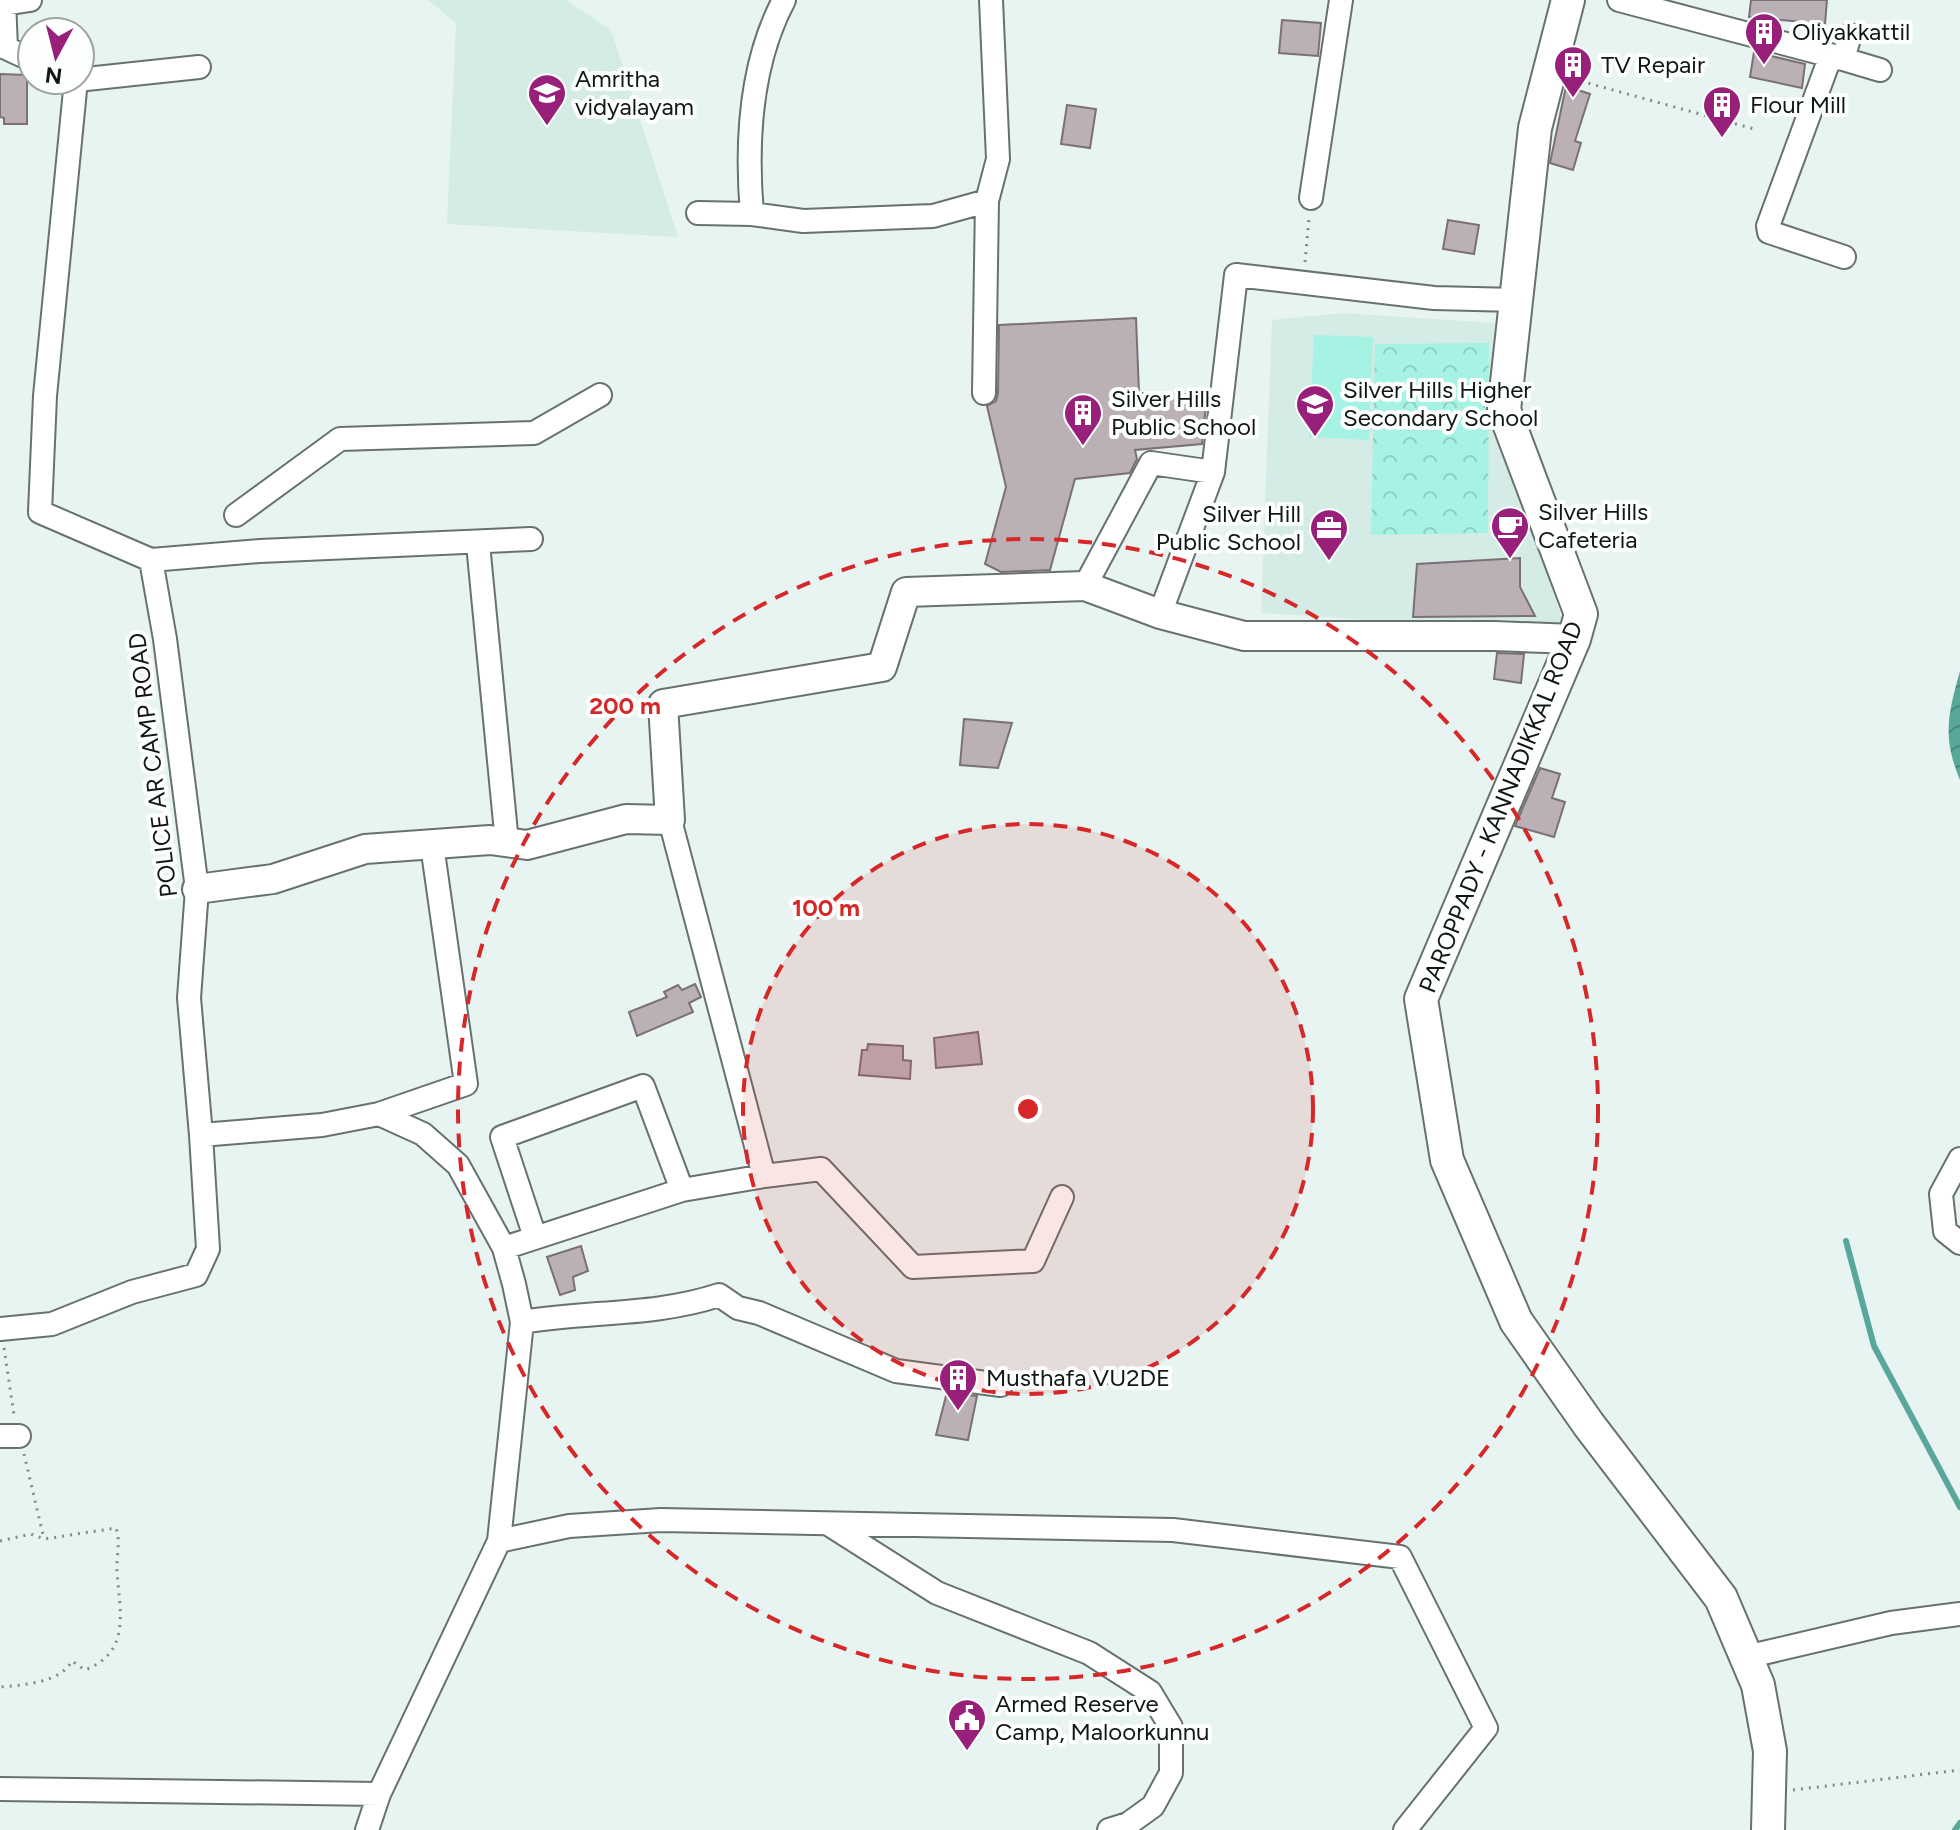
<svg xmlns="http://www.w3.org/2000/svg" width="1960" height="1830" viewBox="0 0 1960 1830" font-family="Figtree,sans-serif">
	<defs>
		<pattern id="forest-crowns" width="20" height="18" patternUnits="userSpaceOnUse" patternTransform="scale(2)"><rect width="20" height="18" fill="#a6f2e4"/><path d="M2 6a3 3 0 1 1 6 0M12 15a3 3 0 1 1 6 0" fill="none" stroke="#8ecfc3"/></pattern>
		<pattern id="water-waves" width="16" height="10" patternUnits="userSpaceOnUse" patternTransform="scale(2)"><rect width="16" height="10" fill="#59a69a"/><path d="M0 5q4-4 8 0t8 0" fill="none" stroke="#48867d"/></pattern>
	</defs>
	<rect width="100%" height="100%" fill="#e7f4f1"/>
	<path fill="#d4ebe6" d="M 428,0 L 566,0 L 611,30 L 678,237 L 447,224 L 456,23 Z
		M 1343,313 L 1494,323 L 1503,432 L 1566,632 L 1261,613 L 1272,320 Z"/>
	<path fill="url(#forest-crowns)" d="M 1489,343 L 1488,533 L 1371,535 L 1375,344 Z"/>
	<path fill="#a6f2e4" d="M 1314,335 L 1373,337 L 1369,440 L 1309,437 Z"/>
	<path fill="url(#water-waves)" d="M 1960,671 L 1960,780 C 1942,737 1948,714 1960,671 Z"/>
	<g fill="none" stroke-linecap="round" stroke-linejoin="round">
		<path stroke="#59a69a" stroke-width="6" d="M 1846,1241 L 1874,1346 L 1960,1507
			M 1955,1830 L 1960,1823"/>
	</g>
	<path fill="#bab0b6" stroke="#7a7076" stroke-width="2" d="M 1751,0 L 1827,0 L 1825,24 L 1749,17 Z
		M 1282,20 L 1321,23 L 1318,56 L 1279,53 Z
		M 1754,52 L 1805,64 L 1802,88 L 1750,77 Z
		M 0,74 L 27,75 L 27,124 L 4,124 L 4,118 L 0,117 Z
		M 1566,86 L 1590,94 L 1575,141 L 1581,143 L 1573,170 L 1550,163 Z
		M 1067,105 L 1096,109 L 1090,148 L 1061,144 Z
		M 1448,220 L 1479,225 L 1474,254 L 1443,249 Z
		M 1136,318 L 1139,393 L 1207,395 L 1202,444 L 1135,450 L 1137,459 L 1130,473 L 1075,479 L 1050,570 L 1001,572 L 985,564 L 1006,487 L 987,406 L 996,401 L 998,393 L 999,325 Z
		M 1520,558 L 1520,587 L 1535,616 L 1413,617 L 1417,564 Z
		M 1497,653 L 1524,654 L 1521,683 L 1494,679 Z
		M 964,719 L 1012,723 L 998,768 L 960,765 Z
		M 1540,768 L 1560,774 L 1552,798 L 1565,802 L 1554,837 L 1515,826 Z
		M 695,984 L 701,997 L 689,1003 L 693,1012 L 637,1036 L 629,1012 L 667,997 L 664,992 L 678,985 L 682,990 Z
		M 978,1032 L 982,1064 L 936,1068 L 934,1038 Z
		M 868,1044 L 903,1046 L 903,1060 L 911,1061 L 910,1079 L 859,1075 L 862,1050 L 867,1050 Z
		M 581,1246 L 588,1271 L 573,1277 L 575,1290 L 560,1295 L 547,1257 Z
		M 947,1392 L 977,1396 L 968,1440 L 936,1435 Z"/>
	<g fill="none" stroke-linecap="round" stroke-linejoin="round">
		<g stroke="#677270" stroke-width="26">
			<path id="minor" d="M 4,0 L 6,48 L 32,60
				M 784,0 C 750,64 746,144 752,214 L 803,221 L 933,216 L 987,201 L 998,159 L 991,0
				M 1619,0 L 1843,59 L 1850,35
				M 4,4 L 30,0
				M 1831,55 L 1768,226 L 1769,232 L 1844,257
				M 1843,59 L 1880,70
				M 76,80 L 45,396 L 40,512 L 151,560 L 165,639 L 197,889 L 189,998 L 201,1135 L 322,1125 L 379,1114 L 423,1134 L 458,1165 L 504,1248 L 514,1284 L 522,1322 L 499,1541 L 379,1794 L 367,1830
				M 77,80 L 199,67
				M 1311,198 L 1341,0
				M 698,213 L 752,214
				M 984,393 L 987,201
				M 236,515 L 340,439 L 534,433 L 600,395
				M 478,544 L 507,843
				M 151,560 L 260,551 L 531,539
				M 1085,586 L 1151,463 L 1213,472
				M 1160,614 L 1213,472 L 1236,275 L 1434,298 L 1516,300
				M 670,820 L 764,1176 L 821,1169 L 913,1267 L 1033,1261 L 1062,1197
				M 379,1114 L 466,1084 L 432,845
				M 1960,1159 L 1941,1194 L 1945,1231 L 1960,1243
				M 682,1190 L 764,1176
				M 504,1248 L 682,1190 L 643,1086 L 502,1137 L 535,1237
				M 522,1322 C 588,1311 656,1316 719,1295 L 738,1308 L 759,1313 L 896,1371 L 1001,1385
				M 0,1329 L 52,1324 L 132,1292 L 196,1275 L 208,1249 L 201,1135
				M 0,1436 L 19,1436
				M 830,1525 L 937,1593 L 1089,1653 L 1150,1692 L 1171,1727 L 1171,1773 L 1153,1806 L 1128,1824 L 1109,1830
				M 499,1541 L 569,1526 L 661,1520 L 1173,1530 L 1400,1557 L 1486,1728 L 1405,1830
				M 1746,1657 L 1891,1623 L 1960,1614
				M 0,1789 L 379,1794"/>
		</g>
		<g stroke="#677270" stroke-width="32">
			<path id="tertiary" d="M 197,889 L 273,879 L 365,849 L 490,840 L 527,845 L 626,819 L 670,820 L 663,704 L 882,667 L 906,592 L 1085,586 L 1160,614 L 1244,636 L 1494,636 L 1574,639"/>
		</g>
		<g stroke="#677270" stroke-width="36">
			<path id="secondary" d="M 1568,0 L 1535,128 L 1504,410 L 1581,614 L 1574,639 L 1421,999 L 1447,1160 L 1516,1321 L 1589,1425 L 1721,1598 L 1758,1685 L 1770,1751 L 1768,1830"/>
		</g>
		<path stroke="#808987" stroke-width="3" stroke-dasharray="2 6" stroke-linecap="butt" d="M 1573,79 L 1758,130
			M 1305,262 L 1309,218
			M 4,1348 L 14,1415
			M 24,1454 L 44,1539
			M 0,1541 L 31,1534 L 44,1539 L 116,1528 C 121,1542 116,1557 117,1572 C 120,1613 131,1652 85,1670 L 72,1661 C 60,1683 23,1685 0,1687
			M 1793,1790 L 1960,1770"/>
		<use href="#minor" stroke="#fff" stroke-width="22"/>
		<use href="#tertiary" stroke="#fff" stroke-width="28"/>
		<use href="#secondary" stroke="#fff" stroke-width="32"/>
	</g>
	<circle cx="1028" cy="1109" r="285" fill="#d62828" fill-opacity=".12"/>
	<g fill="none" stroke="#d62828" stroke-width="4" stroke-dasharray="14 10">
		<circle cx="1028" cy="1109" r="285"/>
		<circle cx="1028" cy="1109" r="570"/>
	</g>
	<defs>
		<g id="building-pin" transform="scale(2)"><path d="M0 17L-7.5 6A9.5 9.5 0 1 1 7.5 6Z" fill="#99207a" stroke="#fcfffe"/><path d="M-4-6H4V6H1V3H-1V6H-4ZM-2.5-4.3h1.7v1.8h-1.7ZM.8-4.3h1.7v1.8H.8ZM-2.5-1h1.7V.8h-1.7ZM.8-1h1.7V.8H.8Z" fill="#fff"/></g>
		<g id="school-pin" transform="scale(2)"><path d="M0 17L-7.5 6A9.5 9.5 0 1 1 7.5 6Z" fill="#99207a" stroke="#fcfffe"/><path d="M0-5L7-2L0 1L-7-2ZM-4 1L0 2.5L4 1V4Q0 6-4 4Z" fill="#fff"/></g>
		<g id="cafe-pin" transform="scale(2)"><path d="M0 17L-7.5 6A9.5 9.5 0 1 1 7.5 6Z" fill="#99207a" stroke="#fcfffe"/><path d="M-5.5-4.5H6V0H3Q3 3.5 0 3.5H-2.5Q-5.5 3.5-5.5 0ZM3-3.2v2h1.7v-2ZM-6 4.5H4V6H-6Z" fill="#fff"/></g>
		<g id="office-pin" transform="scale(2)"><path d="M0 17L-7.5 6A9.5 9.5 0 1 1 7.5 6Z" fill="#99207a" stroke="#fcfffe"/><path d="M-6-3h4V-5.5h4V-3h4V5H-6ZM-1-4.5V-3h2v-1.5ZM-6 0V1H6V0Z" fill="#fff"/></g>
		<g id="civic-pin" transform="scale(2)"><path d="M0 17L-7.5 6A9.5 9.5 0 1 1 7.5 6Z" fill="#99207a" stroke="#fcfffe"/><path d="M-.6-6.5H3V-4.5H.6V-3L4-1V1h2V6H-6V1h2V-1L-.6-3ZM-1.2 2.5V6h2.4V2.5Z" fill="#fff"/></g>
	</defs>
	<g fill-rule="evenodd">
		<use href="#building-pin" x="1764" y="32"/>
		<use href="#building-pin" x="1573" y="65"/>
		<use href="#school-pin" x="547" y="93"/>
		<use href="#building-pin" x="1722" y="105"/>
		<use href="#school-pin" x="1315" y="404"/>
		<use href="#building-pin" x="1083" y="413"/>
		<use href="#cafe-pin" x="1510" y="526"/>
		<use href="#office-pin" x="1329" y="528"/>
		<use href="#building-pin" x="958" y="1378"/>
		<use href="#civic-pin" x="967" y="1718"/>
	</g>
	<g text-anchor="middle" stroke-width="8" stroke-linejoin="round" paint-order="stroke">
		<g font-size="24" fill="#121716" stroke="#fcfffe" text-anchor="start">
			<text x="1792" y="40">Oliyakkattil</text>
			<text x="1601" y="73">TV Repair</text>
			<text x="575" y="87">Amritha<tspan x="575" dy="28">vidyalayam</tspan></text>
			<text x="1750" y="113">Flour Mill</text>
			<text x="1343" y="398">Silver Hills Higher<tspan x="1343" dy="28">Secondary School</tspan></text>
			<text x="1111" y="407">Silver Hills<tspan x="1111" dy="28">Public School</tspan></text>
			<text x="1538" y="520">Silver Hills<tspan x="1538" dy="28">Cafeteria</tspan></text>
			<text x="1301" y="522" text-anchor="end">Silver Hill<tspan x="1301" dy="28">Public School</tspan></text>
			<text x="986" y="1386">Musthafa VU2DE</text>
			<text x="995" y="1712">Armed Reserve<tspan x="995" dy="28">Camp, Maloorkunnu</tspan></text>
		</g>
		<g font-size="24" fill="#121716" stroke="#fcfffe">
			<text transform="translate(153 765) rotate(-97)" y="8">POLICE AR CAMP ROAD</text>
			<text transform="translate(1501 807) rotate(-68)" y="8">PAROPPADY - KANNADIKKAL ROAD</text>
		</g>
	</g>
	<circle cx="1028" cy="1109" r="12" fill="#d62828" stroke="#fcfffe" stroke-width="4"/>
	<g font-size="24" text-anchor="middle" font-weight="bold" fill="#d62828" stroke="#fcfffe" stroke-width="8" stroke-linejoin="round" paint-order="stroke">
		<text x="625" y="714">200 m</text>
		<text x="826" y="916">100 m</text>
	</g>
	<g transform="translate(56 56) rotate(187)"><circle r="38" fill="#fcfffe" stroke="#9ea2a1" stroke-width="2"/>
	<path d="M0-6L14 30L0 20L-14 30Z" fill="#99207a"/>
	<text y="-12" font-size="22" font-weight="bold" text-anchor="middle" fill="#121716">N</text>
	</g>
</svg>
